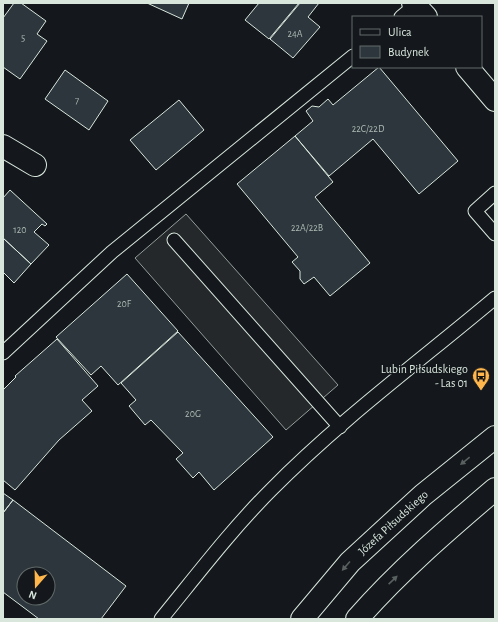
<svg xmlns="http://www.w3.org/2000/svg" width="498" height="622" viewBox="0 0 498 622" font-family="'Alegreya Sans',sans-serif">
	<rect width="100%" height="100%" fill="#14181c"/>
	<path fill="#24282b" stroke="#939e99" d="M 186,214 L 338,385 L 286,430 L 135,258 Z"/>
	<path fill="#2c363c" stroke="#d8e6dc" fill-rule="evenodd" d="M 14,3 L 21,3 L 46,21 L 37,34 L 47,41 L 20,79 L 3,67 L 3,18 Z
		M 147,3 L 189,3 L 182,19 Z
		M 259,3 L 299,3 L 269,39 L 245,20 Z
		M 300,3 L 319,3 L 308,17 L 320,27 L 293,58 L 270,39 Z
		M 379,67 L 458,161 L 419,194 L 373,139 L 329,176 L 295,136 L 313,121 L 306,111 L 312,106 L 319,107 L 328,99 L 333,105 Z
		M 65,70 L 108,101 L 89,130 L 45,99 Z
		M 179,100 L 204,130 L 156,170 L 130,140 Z
		M 295,136 L 333,182 L 315,197 L 370,263 L 330,296 L 314,277 L 304,284 L 300,279 L 300,271 L 292,262 L 298,257 L 237,184 Z
		M 10,190 L 47,224 L 45,226 L 42,224 L 34,232 L 49,245 L 31,264 L 3,238 L 3,198 Z
		M 3,238 L 31,264 L 14,283 L 3,272 Z
		M 127,274 L 178,331 L 118,385 L 101,366 L 91,375 L 56,337 Z
		M 178,332 L 273,437 L 214,490 L 199,472 L 193,478 L 176,459 L 183,453 L 151,420 L 145,425 L 129,406 L 136,400 L 121,383 Z
		M 57,339 L 98,386 L 82,400 L 92,411 L 59,440 L 15,490 L 3,480 L 3,390 L 16,377 L 15,376 Z
		M 3,493 L 13,500 L 3,513 Z
		M 13,500 L 126,586 L 101,619 L 39,619 L 3,592 L 3,513 ZM 24,574 L 48,574 L 48,598 L 24,598 Z"/>
	<g fill="none" stroke-linecap="round" stroke-linejoin="round">
		<g stroke="#d8e6dc" stroke-width="15">
			<path id="lane" d="M 401,17 L 418,3
				M 495,193 L 475,211 L 495,234
				M 174,240 L 340,427
				M 3,353 L 112,252 L 353,56
				M 161,619 C 197,575 231,530 271,490 C 340,420 420,361 495,298"/>
		</g>
		<g stroke="#d8e6dc" stroke-width="24">
			<path id="street" d="M 413,3 L 426,17
				M 467,67 L 495,100
				M 3,146 L 35,165"/>
		</g>
		<g stroke="#d8e6dc" stroke-width="24">
			<g id="secondary">
				<path id="s1" d="M 302,619 L 350,562 L 423,495 L 495,437"/>
				<path d="M 357,619 C 399,571 447,530 495,489"/>
			</g>
		</g>
		<use href="#lane" stroke="#14181c" stroke-width="13"/>
		<use href="#street" stroke="#14181c" stroke-width="22"/>
		<use href="#secondary" stroke="#14181c" stroke-width="22"/>
	</g>
	<defs><path id="oneway-solid" d="M-6-.8H1V-3.2L6.5 0L1 3.2V.8H-6Z"/></defs>
	<g fill="#59605f">
		<use href="#oneway-solid" transform="translate(465 461) rotate(141)"/>
		<use href="#oneway-solid" transform="translate(346 566) rotate(131)"/>
		<use href="#oneway-solid" transform="translate(393 580) rotate(-43)"/>
	</g>
	<defs>
		<g id="bus-pin" transform="scale(0.9)"><path d="M0 17L-7.5 6A9.5 9.5 0 1 1 7.5 6Z" fill="#ffb74d" stroke="#14181c"/><path d="M-5-6H5V4H4V6H2V4H-2V6H-4V4H-5ZM-3.5-4V0h7V-4ZM-3.5 1.2v1.5H-2V1.2ZM2 1.2v1.5H3.5V1.2Z" fill="#111"/></g>
	</defs>
	<g fill-rule="evenodd">
		<use href="#bus-pin" x="481" y="376"/>
	</g>
	<g text-anchor="middle" stroke-width="3" stroke-linejoin="round" paint-order="stroke">
		<g font-size="10" fill="#adbab4">
			<text x="295" y="37">24A</text>
			<text x="23" y="41">5</text>
			<text x="77" y="104">7</text>
			<text x="368" y="132">22C/22D</text>
			<text x="307" y="231">22A/22B</text>
			<text x="20" y="233">120</text>
			<text x="124" y="307">20F</text>
			<text x="193" y="417">20G</text>
		</g>
		<g font-size="12" fill="#d8e6dc" stroke="#14181c" text-anchor="end">
			<text x="468" y="373">Lubin Piłsudskiego<tspan x="468" dy="14">- Las 01</tspan></text>
		</g>
		<g font-size="12" fill="#d8e6dc" stroke="#14181c">
			<text dy="4" stroke="none"><textPath href="#s1" startOffset="133">Józefa Piłsudskiego</textPath></text>
		</g>
	</g>
	<rect width="498" height="622" fill="none" stroke="#d8e6dc" stroke-width="8"/>
	<rect x="352" y="16" width="130" height="52" fill="#14181c" stroke="#626a69"/>
	<rect x="360" y="29" width="20" height="6" fill="#14181c" stroke="#626a69"/>
	<text x="388" y="36" font-size="12" fill="#d8e6dc">Ulica</text>
	<rect x="360" y="46" width="20" height="12" fill="#2c363c" stroke="#626a69"/>
	<text x="388" y="56" font-size="12" fill="#d8e6dc">Budynek</text>
	<g transform="translate(36 586) rotate(200)"><circle r="19" fill="#14181c" stroke="#626a69"/>
	<path d="M0-3L7 15L0 10L-7 15Z" fill="#ffb74d"/>
	<text y="-6" font-size="11" font-weight="bold" text-anchor="middle" fill="#d8e6dc">N</text>
	</g>
</svg>
